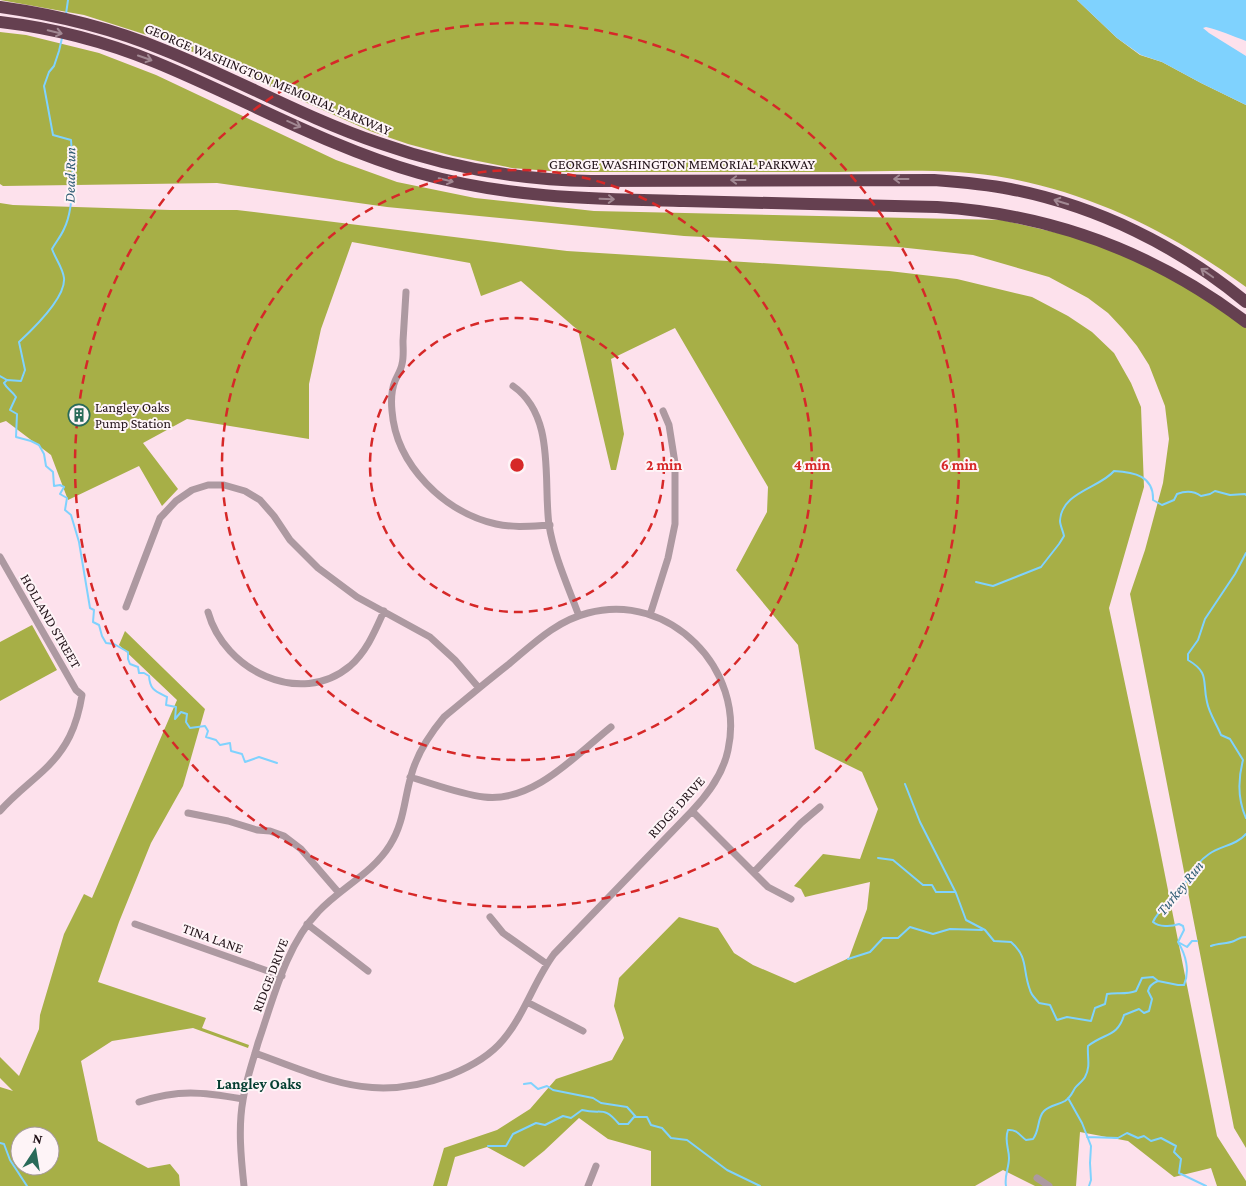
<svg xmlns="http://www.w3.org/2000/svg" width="1246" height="1186" viewBox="0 0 1246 1186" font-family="'Crimson Pro',serif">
	<rect width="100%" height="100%" fill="#fde1ec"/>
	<path fill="#a7af47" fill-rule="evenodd" d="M 0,0 L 1077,0 L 1117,38 L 1140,55 L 1162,62 L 1201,83 L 1246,105 L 1246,287 C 1175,235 1095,194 1007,178 C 955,168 891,171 838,172 C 746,172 654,172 562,172 L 512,168 L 453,156 L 408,144 L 370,131 L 175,44 L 84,15 Z
		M 0,32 L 26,35 L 99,53 L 156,75 L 336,160 L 397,182 L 475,198 L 594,211 L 1002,220 L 1088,240 L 1154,267 L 1231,316 L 1246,328 L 1246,1148 L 1234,1128 L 1130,594 L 1145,550 L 1163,483 L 1169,439 L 1165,406 L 1149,365 L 1137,346 L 1123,329 L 1108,313 L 1088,298 L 1049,277 L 973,255 L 898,247 L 684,236 L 387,207 L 217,183 L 3,186 L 0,184 Z
		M 0,203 L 13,205 L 170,210 L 237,210 L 567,251 L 889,271 L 957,279 L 1032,297 L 1068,316 L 1092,332 L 1114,353 L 1131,383 L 1141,407 L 1144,487 L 1109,608 L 1157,835 L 1217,1136 L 1246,1181 L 1246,1186 L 1217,1186 L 1211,1168 L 1174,1177 L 1128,1141 L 1080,1132 L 1076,1186 L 1035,1186 L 1003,1170 L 975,1186 L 651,1186 L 651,1151 L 608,1139 L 579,1118 L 544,1151 L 524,1167 L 487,1147 L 455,1157 L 447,1186 L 433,1186 L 444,1148 L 497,1130 L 530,1109 L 556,1079 L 612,1060 L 624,1038 L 614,1006 L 619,978 L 679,917 L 718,928 L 734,953 L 753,965 L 795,983 L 849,958 L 867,909 L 870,882 L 805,897 L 801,889 L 794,886 L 823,854 L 860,859 L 878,809 L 862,772 L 815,749 L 798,645 L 736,570 L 767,512 L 768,487 L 675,328 L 611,359 L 624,434 L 616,470 L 611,470 L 578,330 L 573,326 L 521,281 L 481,296 L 470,263 L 352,242 L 321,329 L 309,384 L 309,439 L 187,419 L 143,443 L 178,489 L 162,506 L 139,466 L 68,500 L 51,455 L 6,421 L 0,423 Z
		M 32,625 L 57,670 L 0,701 L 0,642 Z
		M 125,631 L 205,709 L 183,786 L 151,843 L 119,922 L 98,982 L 206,1018 L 202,1028 L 249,1045 L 248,1048 L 193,1028 L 112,1041 L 81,1061 L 98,1141 L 148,1168 L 170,1164 L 179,1175 L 180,1186 L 0,1186 L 0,1087 L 13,1091 L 0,1078 L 0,1057 L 19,1076 L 39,1029 L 40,1015 L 64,934 L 84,894 L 92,898 L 177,700 L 119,645 ZM 20,1136 L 50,1136 L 50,1166 L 20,1166 Z"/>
	<path fill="#7fd2fe" d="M 1077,0 L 1246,0 L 1246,41 C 1233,36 1219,30 1206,27 L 1203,28 L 1209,33 L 1246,56 L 1246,105 L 1201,83 L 1162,62 L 1141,55 L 1117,38 Z"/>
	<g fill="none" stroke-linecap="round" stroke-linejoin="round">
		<path stroke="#7fd2fe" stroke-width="2" d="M 66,14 L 68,0
			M 0,376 L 7,380 L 21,381 L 25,370 L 19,342 C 33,329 66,298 64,278 C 63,268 55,258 52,249 C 56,242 61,236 64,229 C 75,207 73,165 71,140 L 53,135 L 44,86 L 49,72 L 54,66 L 59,51 L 62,38
			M 7,380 L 4,383 C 7,389 12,391 16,397 L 10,410 L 17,414 L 16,437 L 31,441 L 39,445 L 44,454 L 46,466 L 53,472 L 54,486 L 60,485 L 64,487 L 60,494 L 67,498 L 65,510 L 71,515 L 79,542 L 90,608 L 94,610 L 93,622 L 99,625 L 102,636 L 106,643 L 114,644 L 128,652 L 128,659 L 130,664 L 138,667 L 139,673 L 144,673 L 149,676 C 150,690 155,691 167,697 L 166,705 L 176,707 L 175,719 L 181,712 L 187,714 L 186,722 L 190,728 L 205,726 L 208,731 L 206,737 L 216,740 L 220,745 L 230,743 L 231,751 L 242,754 L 245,762 L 259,757 L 277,763
			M 1246,553 L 1235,574 L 1205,619 L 1198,640 L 1188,654 L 1188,660 C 1210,673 1202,681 1207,702 C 1209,713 1217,725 1221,735 L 1230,739 L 1243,760 C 1238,779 1238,800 1246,818
			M 976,582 L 993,586 L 1041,567 L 1059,544 L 1064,536 C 1063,531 1060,525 1060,521 C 1061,492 1100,488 1114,471 C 1134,472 1154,476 1153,500 L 1162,505 L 1174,500 L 1177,494 C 1185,491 1194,491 1201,496 L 1210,494 L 1215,491 L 1230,495 L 1245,494 L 1246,495
			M 905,784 L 920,822 L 956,893 L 966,920 L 985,930 L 994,941 L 1011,942 C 1029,958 1022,969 1030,990 C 1031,995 1036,999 1039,1003 L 1050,1005 L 1057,1020 L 1067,1017 L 1091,1021 L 1095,1008 L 1105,1004 L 1107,994 C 1117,992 1125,995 1136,991 L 1142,978 L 1153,977 L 1158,981
			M 878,858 L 893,860 L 923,885 L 932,885 L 936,892 L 955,892
			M 1178,942 L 1187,947 L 1192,941 L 1197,941
			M 1211,946 C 1218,943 1227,944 1234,941 C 1239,939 1239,937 1246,937
			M 848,959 L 870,952 L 883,938 L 898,938 L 910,927 L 933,934 L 950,929 L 982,930
			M 524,1084 L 531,1083 L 538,1089 L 547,1086 L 553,1090 L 593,1098 L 601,1103 L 627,1107 L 636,1117
			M 1068,1098 L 1082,1123 L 1091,1146 L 1090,1163 L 1091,1180 L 1089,1186
			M 1087,1137 L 1118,1138 L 1127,1133 L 1138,1138 L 1144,1136 L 1151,1141 L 1161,1138 L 1176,1146 L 1174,1152 L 1181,1159 L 1179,1173 L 1206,1186
			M 0,1143 L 4,1144 L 10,1160 L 27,1186
			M 488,1146 L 506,1146 L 513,1134 L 536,1123 L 545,1125 L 563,1116 L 571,1118 L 582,1110 C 603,1115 603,1105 619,1124 L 628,1124 L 634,1117 L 647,1117 L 651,1125 L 662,1128 L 671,1138 L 687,1140 L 727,1170 L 760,1186
			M 1006,1186 C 1004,1176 1009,1168 1009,1158 C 1009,1148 1004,1141 1008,1130 C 1017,1129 1020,1136 1026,1140 L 1033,1139 C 1040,1130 1037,1118 1044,1111 C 1050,1105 1058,1105 1065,1101 C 1071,1097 1072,1093 1075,1088 C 1078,1084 1083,1081 1085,1077 C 1091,1066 1087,1057 1088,1046 C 1104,1033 1118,1037 1124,1015 L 1139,1009 L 1144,1013 L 1149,1011 L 1152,999 L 1148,991 C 1149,986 1153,983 1158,981 L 1178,985 L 1184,985 C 1190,971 1186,955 1178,942 L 1184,930 L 1183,926 L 1179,924 C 1171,927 1159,927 1153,922 C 1158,910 1170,903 1178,893 C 1189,880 1194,864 1209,854 C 1220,846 1237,845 1246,834"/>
		<path stroke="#ad99a1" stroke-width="7" d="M 406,292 C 405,308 404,325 403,341 C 403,348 404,357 402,364 C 401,370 397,376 395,381 C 391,391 391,401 392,411 C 396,465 445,513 496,524 C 514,528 532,526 550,525
			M 513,386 C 556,416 543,480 549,525 C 554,556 568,586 579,616
			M 0,557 L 76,690 L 82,695 C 77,726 67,749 43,771 C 29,784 13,796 0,811
			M 126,607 L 160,518 L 176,501 L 192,490 L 208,485 L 224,485 L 245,491 L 260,500 L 274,516 L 290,540 L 318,568 L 357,597 L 430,637 L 455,660 L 479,688
			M 208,612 C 224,670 300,708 350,666 C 367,651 375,631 384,611
			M 650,615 L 668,558 L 675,524 L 675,463 L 669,425 L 663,411
			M 410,777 C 434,784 459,794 484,797 C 533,803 576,755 611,727
			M 692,811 L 768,887 L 791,899
			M 188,813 L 228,821 L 257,830 L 270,831 L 284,836 L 301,849 L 339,893
			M 754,872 L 801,823 L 820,807
			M 490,917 L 503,933 L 547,964
			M 135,924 L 282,976
			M 307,924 L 368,971
			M 527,1002 L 583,1031
			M 139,1102 C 179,1089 202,1092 243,1099
			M 1037,1178 L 1049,1186
			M 244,1186 C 241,1158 238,1127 243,1100 C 246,1080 253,1061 258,1043 C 273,1000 286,945 318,912 C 340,888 372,874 390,845 C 404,823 404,800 411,776 C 417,753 429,735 444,717 C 466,699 487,681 509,664 C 533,644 556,621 588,613 C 669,591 746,669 728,750 C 723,774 709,793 692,811 L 554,954 C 534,981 525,1014 503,1040 C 489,1057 470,1067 450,1075 C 373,1104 327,1079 255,1053
			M 588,1186 L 596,1166"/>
		<path stroke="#654050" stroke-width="12" d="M 0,7 C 57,15 111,28 164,50 C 237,79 305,118 379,143 C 447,167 518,180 591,181 L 934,180 C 960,182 985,184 1010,189 C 1097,206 1178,246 1246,302
			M 0,22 C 52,28 106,42 155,62 C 243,98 327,147 419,173 C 506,198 595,199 684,201 C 768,203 853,205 937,207 C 1053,214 1154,252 1246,322"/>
	</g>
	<defs><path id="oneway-shaft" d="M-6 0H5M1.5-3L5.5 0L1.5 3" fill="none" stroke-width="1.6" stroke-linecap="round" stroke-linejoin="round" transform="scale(1.25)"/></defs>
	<g stroke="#a28893">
		<use href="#oneway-shaft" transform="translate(55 32) rotate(13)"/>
		<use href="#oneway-shaft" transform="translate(145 58) rotate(19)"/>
		<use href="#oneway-shaft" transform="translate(294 124) rotate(24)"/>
		<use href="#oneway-shaft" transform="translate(901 179) rotate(180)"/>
		<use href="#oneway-shaft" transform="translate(446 180) rotate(14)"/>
		<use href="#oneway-shaft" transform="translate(738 180) rotate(180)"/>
		<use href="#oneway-shaft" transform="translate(607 199) rotate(2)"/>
		<use href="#oneway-shaft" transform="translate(1061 202) rotate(-163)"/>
		<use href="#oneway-shaft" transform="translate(1207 273) rotate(-145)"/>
	</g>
	<g fill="none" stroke="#d62828" stroke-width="2.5" stroke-dasharray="9 6">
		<circle cx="517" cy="465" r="147"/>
		<circle cx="517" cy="465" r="295"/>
		<circle cx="517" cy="465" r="442"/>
	</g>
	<defs>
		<g id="building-ring" transform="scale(1.125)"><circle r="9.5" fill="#fef4f7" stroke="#296a59" stroke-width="1.5"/><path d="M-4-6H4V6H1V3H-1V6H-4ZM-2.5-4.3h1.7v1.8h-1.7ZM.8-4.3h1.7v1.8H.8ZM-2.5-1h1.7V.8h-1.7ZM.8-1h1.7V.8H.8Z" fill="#296a59"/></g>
	</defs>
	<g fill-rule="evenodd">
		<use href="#building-ring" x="79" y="415"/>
	</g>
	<g text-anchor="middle" stroke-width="4" stroke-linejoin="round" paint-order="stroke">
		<g font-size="14" fill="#201117" stroke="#fef4f7">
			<text transform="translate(268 79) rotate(23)" y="5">GEORGE WASHINGTON MEMORIAL PARKWAY</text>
			<text x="682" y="169">GEORGE WASHINGTON MEMORIAL PARKWAY</text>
			<text transform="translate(51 621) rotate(60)" y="5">HOLLAND STREET</text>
			<text transform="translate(676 807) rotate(-48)" y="5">RIDGE DRIVE</text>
			<text transform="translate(213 938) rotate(20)" y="5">TINA LANE</text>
			<text transform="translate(270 975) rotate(-69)" y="5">RIDGE DRIVE</text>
		</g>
		<g font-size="14" fill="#201117" stroke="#fef4f7" text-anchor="start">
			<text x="95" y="412">Langley Oaks<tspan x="95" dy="16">Pump Station</tspan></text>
		</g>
		<g font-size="15" font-style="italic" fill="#2e5b73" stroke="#fef4f7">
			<text transform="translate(70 175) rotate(-89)" y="5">Dead Run</text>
			<text transform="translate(1180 888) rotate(-51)" y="5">Turkey Run</text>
		</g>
		<g font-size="15" font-weight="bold" fill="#053f32" stroke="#fef4f7">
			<text x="259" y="1089">Langley Oaks</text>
		</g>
	</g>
	<circle cx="517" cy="465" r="8" fill="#d62828" stroke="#fef4f7" stroke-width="2.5"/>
	<g font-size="15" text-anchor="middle" font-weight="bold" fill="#d62828" stroke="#fef4f7" stroke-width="4" stroke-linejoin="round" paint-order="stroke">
		<text x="664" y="470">2 min</text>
		<text x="812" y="470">4 min</text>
		<text x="959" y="470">6 min</text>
	</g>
	<g transform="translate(35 1151) rotate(12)"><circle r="24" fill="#fef4f7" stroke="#a5999d"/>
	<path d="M0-4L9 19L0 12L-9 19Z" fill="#296a59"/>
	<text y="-8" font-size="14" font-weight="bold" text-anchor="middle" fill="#201117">N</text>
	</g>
</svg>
